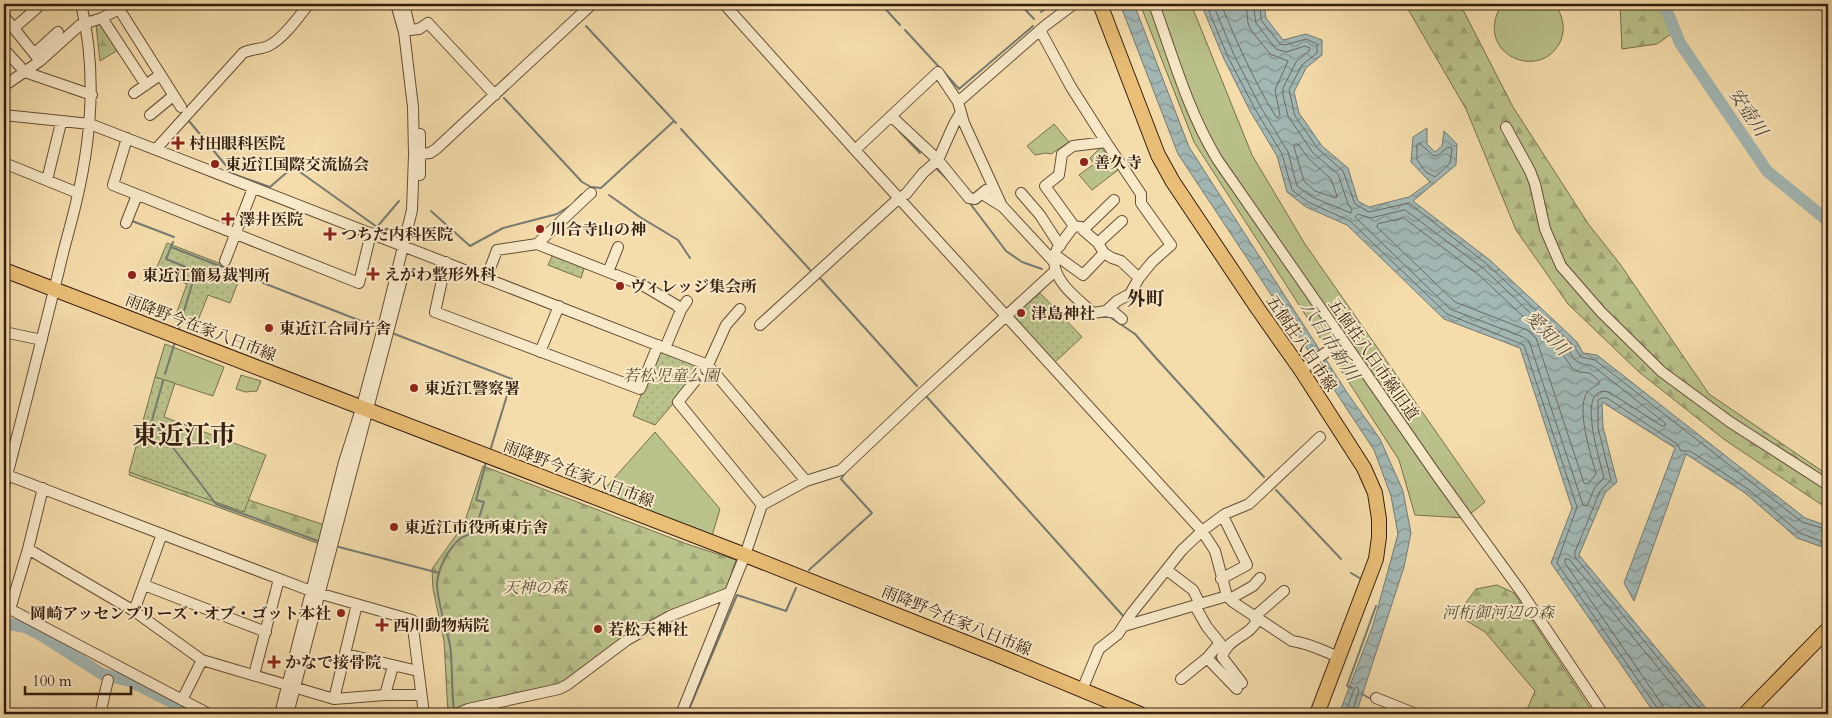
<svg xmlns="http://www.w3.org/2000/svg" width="1832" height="718" viewBox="0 0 1832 718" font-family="Cardo,'Noto Serif JP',serif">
	<defs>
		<pattern id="forest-firs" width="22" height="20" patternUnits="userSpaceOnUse" patternTransform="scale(1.25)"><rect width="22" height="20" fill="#bac28b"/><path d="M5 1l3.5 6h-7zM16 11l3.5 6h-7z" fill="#a0a677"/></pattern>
		<pattern id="park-dots" width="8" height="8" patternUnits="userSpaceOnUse" patternTransform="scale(1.25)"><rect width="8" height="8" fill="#bac28b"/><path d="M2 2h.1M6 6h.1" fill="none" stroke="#a0a677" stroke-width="1.8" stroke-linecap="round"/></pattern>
		<pattern id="water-waves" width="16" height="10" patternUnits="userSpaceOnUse" patternTransform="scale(1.25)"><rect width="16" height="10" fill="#a2b8b5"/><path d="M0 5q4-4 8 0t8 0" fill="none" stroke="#859592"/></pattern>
	</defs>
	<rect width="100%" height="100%" fill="#f5ddab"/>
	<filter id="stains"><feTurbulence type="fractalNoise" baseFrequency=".004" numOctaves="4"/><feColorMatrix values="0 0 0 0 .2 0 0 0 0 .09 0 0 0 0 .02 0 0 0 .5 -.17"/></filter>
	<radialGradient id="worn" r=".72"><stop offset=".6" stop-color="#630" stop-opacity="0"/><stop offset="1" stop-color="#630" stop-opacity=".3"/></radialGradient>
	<path fill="#bac28b" stroke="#78704e" d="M 1140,4 L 1191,4 L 1252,155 L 1305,244 L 1485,502 L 1465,518 L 1415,515 L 1399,460 L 1194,142 Z
		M 1502,4 L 1555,4 C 1562,15 1566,27 1561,40 C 1542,84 1471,54 1502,4 Z
		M 1054,124 L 1069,142 L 1051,154 L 1046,153 L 1035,155 L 1027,146 Z
		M 1101,147 L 1118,170 L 1092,190 L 1079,175 L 1094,164 L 1090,158 Z
		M 165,344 L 224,367 L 213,396 L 155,377 Z
		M 241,375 L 261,381 L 257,391 L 245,392 L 236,389 Z
		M 655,432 L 720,509 L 712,536 L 601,493 Z"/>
	<path fill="url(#forest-firs)" stroke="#78704e" d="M 1405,4 L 1460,4 L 1513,107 L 1589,225 L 1620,264 L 1709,394 L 1828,475 L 1828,509 L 1725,440 L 1639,372 L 1568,304 L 1516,230 L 1466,109 Z
		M 1620,4 L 1661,4 L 1671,34 L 1657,44 L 1622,49 Z
		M 101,21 L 118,50 L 100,61 L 96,25 Z
		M 132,462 L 334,528 L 328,547 L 129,475 Z
		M 483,466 L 687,544 L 736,560 L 726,590 L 667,614 L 558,686 L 482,702 L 448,714 L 444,641 L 433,589 L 432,569 L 464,524 Z
		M 1497,585 L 1514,593 L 1594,714 L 1525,714 L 1535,691 L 1485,632 L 1457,615 L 1476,589 Z"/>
	<path fill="url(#park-dots)" stroke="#78704e" d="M 167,243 L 242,272 L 230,303 L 208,295 L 195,328 L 174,320 L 187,284 L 155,272 Z
		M 553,254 L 585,266 L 581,278 L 548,265 Z
		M 1040,293 L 1082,337 L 1054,363 L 1012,316 Z
		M 659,348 L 705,366 L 655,425 L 633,416 Z
		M 155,377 L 175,383 L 164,417 L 266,455 L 244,512 L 129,472 Z"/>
	<path fill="url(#water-waves)" stroke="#767a73" d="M 1120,4 L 1134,4 L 1189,147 L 1348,394 L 1380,439 L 1403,491 L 1411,533 L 1404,567 L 1356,714 L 1339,714 L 1373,625 L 1398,534 L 1391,496 L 1374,450 L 1178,154 Z
		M 1201,4 L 1264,4 L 1266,18 L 1283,40 L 1306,34 L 1322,40 L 1322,55 L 1306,68 L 1294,92 L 1299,113 L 1322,146 L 1348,168 L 1358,201 L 1369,207 L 1409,197 L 1430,182 L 1411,162 L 1413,137 L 1427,128 L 1427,144 L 1435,152 L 1442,146 L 1444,131 L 1457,144 L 1456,165 L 1413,201 L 1491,261 L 1577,342 L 1583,353 L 1597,355 L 1805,518 L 1828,526 L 1828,549 L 1797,538 L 1745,493 L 1686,454 L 1634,601 L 1624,583 L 1675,448 L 1602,402 L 1603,427 L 1617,482 L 1605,493 L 1579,555 L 1711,714 L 1655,714 L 1551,563 L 1572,508 L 1520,348 L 1444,319 L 1347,225 L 1306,207 L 1287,192 L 1277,156 L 1250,111 L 1224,59 Z"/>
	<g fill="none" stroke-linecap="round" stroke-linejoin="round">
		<path stroke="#6c6b63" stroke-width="1" d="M 1206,4 L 1228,57 L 1255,109 L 1282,154 L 1292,190 L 1308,202 L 1350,221 L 1447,314 L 1524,345 L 1577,507 L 1557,563 L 1658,709 L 1659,714
			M 1213,4 L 1234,55 L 1260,106 L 1288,152 L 1297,186 L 1312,197 L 1351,213 L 1352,210 L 1348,204 L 1338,174 L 1313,153 L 1288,116 L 1283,95 L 1283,88 L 1296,62 L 1309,51 L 1310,48 L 1305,46 L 1286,52 L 1276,49 L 1256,23 L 1253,4
			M 1221,4 C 1237,43 1254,81 1276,117 L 1278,118 L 1280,115 L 1275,90 L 1288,61 L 1270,54 L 1251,30 L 1248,23 L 1246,4
			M 1260,4 L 1261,20 L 1280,44 L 1285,45 L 1306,39 L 1317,44 L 1317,53 L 1302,65 L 1289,90 L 1295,116 L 1318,149 L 1343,171 L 1355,204 L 1369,212 L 1409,203 L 1488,265 L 1573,345 L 1581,357 L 1595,360 L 1802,522 L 1828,530
			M 1419,143 L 1434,156 L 1438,155 L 1448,147 L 1452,148 L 1450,163 L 1435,177 L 1426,172 L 1417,160 L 1417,145 Z
			M 1295,144 L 1298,144 L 1308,158 L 1331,179 L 1337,196 L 1336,198 L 1315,191 L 1304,181 L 1294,147 Z
			M 1405,210 L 1484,269 L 1568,349 C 1576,363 1577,363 1593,366 L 1665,423 L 1665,426 L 1662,426 L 1609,392 C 1574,383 1601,463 1604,478 L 1595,487 L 1587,506 L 1583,505 L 1529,341 L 1523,337 L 1450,309 L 1355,217 L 1358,214 L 1370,218 Z
			M 1404,218 L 1479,275 L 1562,353 L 1572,368 L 1579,372 L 1590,373 L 1599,381 L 1599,384 C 1593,387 1587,390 1585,397 C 1578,415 1591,455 1596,474 L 1588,484 L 1584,483 L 1536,338 L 1527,330 L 1455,302 L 1377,227 L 1378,224 Z
			M 1345,714 L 1354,689 L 1357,687 L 1359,690 L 1352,714
			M 1665,714 L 1663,706 L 1565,563 L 1565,559 L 1569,559 L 1696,714
			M 1704,714 L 1575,557 L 1575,552 L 1600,491 L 1611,480 L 1598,428 L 1598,400 L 1602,398 L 1607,398 L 1677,444 L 1681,451 L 1690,451 L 1748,489 L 1800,533 L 1828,544"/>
		<path stroke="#767a73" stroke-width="2" d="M 565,4 L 571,10
			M 881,4 L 900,25
			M 1020,4 L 1034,19
			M 1041,12 L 1051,4
			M 586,26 L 676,123
			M 905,30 L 940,68
			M 943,71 L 959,89 L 1033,26
			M 504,98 L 582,182 L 591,187 L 601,188 L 674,121
			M 189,121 L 233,174 L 270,187 L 293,167 L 377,227 L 399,201
			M 681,129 L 812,272
			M 899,131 L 920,153
			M 936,168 L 948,180
			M 609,195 L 640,217 L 678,240 L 690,258
			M 575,201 L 582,194
			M 969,202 L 1006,251 L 1022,262 L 1042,269
			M 431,211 L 470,246 L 503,228 L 557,214 L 570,206
			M 132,221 L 174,237
			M 173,242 L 166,259 L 196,271 L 178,331
			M 171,247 L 379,328
			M 820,278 L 917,386
			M 1098,317 L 1110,317 L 1135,334 L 1156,358 L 1264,477
			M 392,333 L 512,379 L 490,451
			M 165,374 L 175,342
			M 163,381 L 152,420 L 216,504 L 321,542
			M 926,396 L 1125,618
			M 1276,490 L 1341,559
			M 335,546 L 439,573
			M 809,570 L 872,513 L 841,479 L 845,473
			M 1351,573 L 1363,580
			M 1352,688 L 1347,686 L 1376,606
			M 1362,694 L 1369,698
			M 1387,708 L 1402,714
			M 454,710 C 451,688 453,667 450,645 C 446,626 438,605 437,585 C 437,570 449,547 461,538 C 465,536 470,534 475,531 L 484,502 L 476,500 L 486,462
			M 687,714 L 737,595 L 786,611 L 796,588"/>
		<path stroke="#a2b8b5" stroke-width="12" d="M 1664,4 L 1680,43 L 1767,171 L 1828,221
			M 4,623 L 25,627 L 41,635 L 102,674 L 130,681 L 195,714"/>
		<g stroke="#654e38" stroke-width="12">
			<path id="minor" d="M 404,4 L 409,25
				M 724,4 L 855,150 L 1202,531 L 1215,551 L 1227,596 L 1233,602 L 1292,641 C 1309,643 1323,651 1339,657
				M 1154,4 C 1173,57 1188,111 1217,159 L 1438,477 L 1522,593 L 1603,714
				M 119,9 L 181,107
				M 4,16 L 40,61
				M 102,18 L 146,85
				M 14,28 L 37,8
				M 410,30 L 419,29 L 428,23 L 495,95
				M 1040,30 L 1071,87 L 1106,142 L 1073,146 L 1062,154 L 1059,175 L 1045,186 L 1074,226 L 1081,227 L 1083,230
				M 4,49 L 25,72 L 92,95
				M 35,53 L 58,32
				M 4,86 L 40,61 L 80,25 L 102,18 L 119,9 L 124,4
				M 134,93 L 160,75
				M 4,115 L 90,124 L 708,365 L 806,481
				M 150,115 L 173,96
				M 891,116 L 938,160 L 969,198 L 975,199 L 986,190
				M 1506,127 L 1530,171 L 1535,184 L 1545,229 L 1561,266 L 1601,312 L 1662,372 L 1730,422 L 1828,485
				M 127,138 L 113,185 L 359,283 L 371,233
				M 156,149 L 243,53 C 252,48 262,50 270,45 C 284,38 299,16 309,4
				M 855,150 L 938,72 L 958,102
				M 421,154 L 430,153 L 436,149 L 592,4
				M 4,163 L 78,193
				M 420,175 L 420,134
				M 47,180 L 61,123
				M 1021,193 L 1040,215 L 1060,246
				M 982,194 L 1003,207 L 1054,262 C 1056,284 1077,298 1093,313 L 1106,311 L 1117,301 L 1130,294 L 1139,278 L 1152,262 L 1171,245 L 1141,203 L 1141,194 L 1106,142
				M 1002,206 L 964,123 L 958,102 L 1046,25 L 1074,4
				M 126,223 L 137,195
				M 1098,243 L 1122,221
				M 537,244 L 591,193
				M 1057,249 L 1074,226
				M 1104,253 L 1112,258 L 1121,261 L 1139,278
				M 1054,254 L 1083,275 L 1104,253 L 1098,243 L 1083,230 L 1114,200
				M 225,261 L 253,188
				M 446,262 L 435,312 L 640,389 L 658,345
				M 608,272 L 618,247
				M 486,279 L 497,250 L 537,244 L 644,286 L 676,305 L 681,310 L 665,348
				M 740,309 L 726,325 L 708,365 L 678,402 L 762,505
				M 681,310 L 687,301
				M 1106,311 L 1115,313 L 1122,319
				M 760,325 L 899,198 L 906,194 L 923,173 L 938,160 L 954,124 L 961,112
				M 4,332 L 42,340
				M 540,352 L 559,306
				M 1301,370 L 1342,341
				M 7,475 L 311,591 L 412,620 L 424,714
				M 4,487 C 23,415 41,342 59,270 C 64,247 71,225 76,203 C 92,137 97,70 81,4
				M 28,549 L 134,611 L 202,660 L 334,699 L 385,695 L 420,695
				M 1168,571 L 1193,590 L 1200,604
				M 1221,579 L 1247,565 L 1223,516
				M 144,585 L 266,632
				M 1230,599 L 1253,586 L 1260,578
				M 4,606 L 209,714
				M 1195,606 L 1207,627 L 1224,648
				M 10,609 L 28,549 L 43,488
				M 134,611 L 162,534
				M 1254,617 L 1284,591
				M 1124,626 L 1227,596
				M 346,654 L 418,671
				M 1207,658 L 1237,689
				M 254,675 L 279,579
				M 1181,679 L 1207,658 L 1219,644
				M 1242,683 L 1222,657 C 1228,637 1250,637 1258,619
				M 1082,690 L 1099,649 L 1118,634 L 1131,614 L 1182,550 L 1202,531 L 1225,514 L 1249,504 L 1320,437
				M 385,695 L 393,666
				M 1376,698 L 1416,714
				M 334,699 L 357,604
				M 182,700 L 202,660
				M 494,703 L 498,714
				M 100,714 L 108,680
				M 280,714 L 344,462 L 362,406 L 384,324 L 412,210 L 414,155 L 413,107 L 404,32 L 396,4
				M 288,714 L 403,275
				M 456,714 L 468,709 L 559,689 L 567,685 L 627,640 L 670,616 L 729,593
				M 681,714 L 745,555 L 762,505 L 806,481 L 841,470 L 920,395 L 1055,271"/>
		</g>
		<g stroke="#351e11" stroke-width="16">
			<path id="major" d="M 1100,4 L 1158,155 L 1173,182 L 1258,309 L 1301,370 L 1364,468 L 1375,493 L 1379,519 L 1379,537 L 1376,559 L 1317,714
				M 4,270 L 745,555 L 995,654 L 1140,714
				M 1745,714 L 1828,629"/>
		</g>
		<use href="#minor" stroke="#f8e9c8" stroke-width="10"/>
		<use href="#major" stroke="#eabe76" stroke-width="14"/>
	</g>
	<g fill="#8f2418" stroke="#f8e9c8" stroke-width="2">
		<path d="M175.5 135.5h5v5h5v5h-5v5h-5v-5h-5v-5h5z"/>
		<circle cx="1084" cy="162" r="5"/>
		<circle cx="215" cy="164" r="5"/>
		<path d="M225.5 211.5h5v5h5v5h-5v5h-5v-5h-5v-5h5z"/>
		<circle cx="540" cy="229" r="5"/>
		<path d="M327.5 226.5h5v5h5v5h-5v5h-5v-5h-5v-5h5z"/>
		<path d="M370.5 266.5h5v5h5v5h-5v5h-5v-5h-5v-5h5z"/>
		<circle cx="132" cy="275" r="5"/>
		<circle cx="620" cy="286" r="5"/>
		<circle cx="1021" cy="313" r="5"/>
		<circle cx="269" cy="328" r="5"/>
		<circle cx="414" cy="388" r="5"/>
		<circle cx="394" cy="527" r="5"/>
		<circle cx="341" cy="613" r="5"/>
		<path d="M379.5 617.5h5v5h5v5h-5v5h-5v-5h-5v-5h5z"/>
		<circle cx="598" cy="629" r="5"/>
		<path d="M271.5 654.5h5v5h5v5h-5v5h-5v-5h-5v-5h5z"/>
	</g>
	<g text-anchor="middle" stroke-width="4" stroke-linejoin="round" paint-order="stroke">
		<g font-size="16" font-weight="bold" fill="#351e11" stroke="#f8e9c8" text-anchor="start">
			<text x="189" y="149">村田眼科医院</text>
			<text x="1094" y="168">善久寺</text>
			<text x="225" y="170">東近江国際交流協会</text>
			<text x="239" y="225">澤井医院</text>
			<text x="550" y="235">川合寺山の神</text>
			<text x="341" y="240">つちだ内科医院</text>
			<text x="384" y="280">えがわ整形外科</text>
			<text x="142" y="281">東近江簡易裁判所</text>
			<text x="630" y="292">ヴィレッジ集会所</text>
			<text x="1031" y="319">津島神社</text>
			<text x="279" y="334">東近江合同庁舎</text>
			<text x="424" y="394">東近江警察署</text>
			<text x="404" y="533">東近江市役所東庁舎</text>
			<text x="331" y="619" text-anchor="end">岡崎アッセンブリーズ・オブ・ゴット本社</text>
			<text x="393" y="631">西川動物病院</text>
			<text x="608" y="635">若松天神社</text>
			<text x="285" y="668">かなで接骨院</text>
		</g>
		<g font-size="16" fill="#351e11" stroke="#f8e9c8">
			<text transform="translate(201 327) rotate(21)" y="6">雨降野今在家八日市線</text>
			<text transform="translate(1302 343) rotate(56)" y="6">五個荘八日市線</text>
			<text transform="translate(1374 359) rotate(55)" y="6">五個荘八日市線旧道</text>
			<text transform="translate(579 473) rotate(21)" y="6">雨降野今在家八日市線</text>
			<text transform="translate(957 620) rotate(22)" y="6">雨降野今在家八日市線</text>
		</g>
		<g font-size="16" font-style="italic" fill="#5d4f36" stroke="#f8e9c8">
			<text x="671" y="381">若松児童公園</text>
			<text x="535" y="593">天神の森</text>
			<text x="1498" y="618">河桁御河辺の森</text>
		</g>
		<g font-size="18" font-style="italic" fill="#564c42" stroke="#f8e9c8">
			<text transform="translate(1748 112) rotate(56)" y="6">安壺川</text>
			<text transform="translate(1547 333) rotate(46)" y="6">愛知川</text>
			<text transform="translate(1330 341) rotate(57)" y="6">八日市新川</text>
		</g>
		<g font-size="19" font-weight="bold" fill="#351e11" stroke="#f8e9c8">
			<text x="1146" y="305">外町</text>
		</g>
		<g font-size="26" font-weight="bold" fill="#351e11" stroke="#f8e9c8">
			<text x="184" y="444">東近江市</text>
		</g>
	</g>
	<rect width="1832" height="718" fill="none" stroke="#f5ddab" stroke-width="20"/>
	<rect x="5" y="5" width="1822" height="708" fill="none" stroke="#351e11" stroke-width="2.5"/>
	<rect x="10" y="10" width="1812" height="698" fill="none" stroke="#351e11"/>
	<path d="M25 686v8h106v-8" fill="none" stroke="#351e11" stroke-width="2.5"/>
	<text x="32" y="686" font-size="15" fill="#351e11" stroke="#f8e9c8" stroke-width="4" paint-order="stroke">100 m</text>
	<rect width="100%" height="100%" filter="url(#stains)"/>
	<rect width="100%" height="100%" fill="url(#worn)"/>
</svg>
